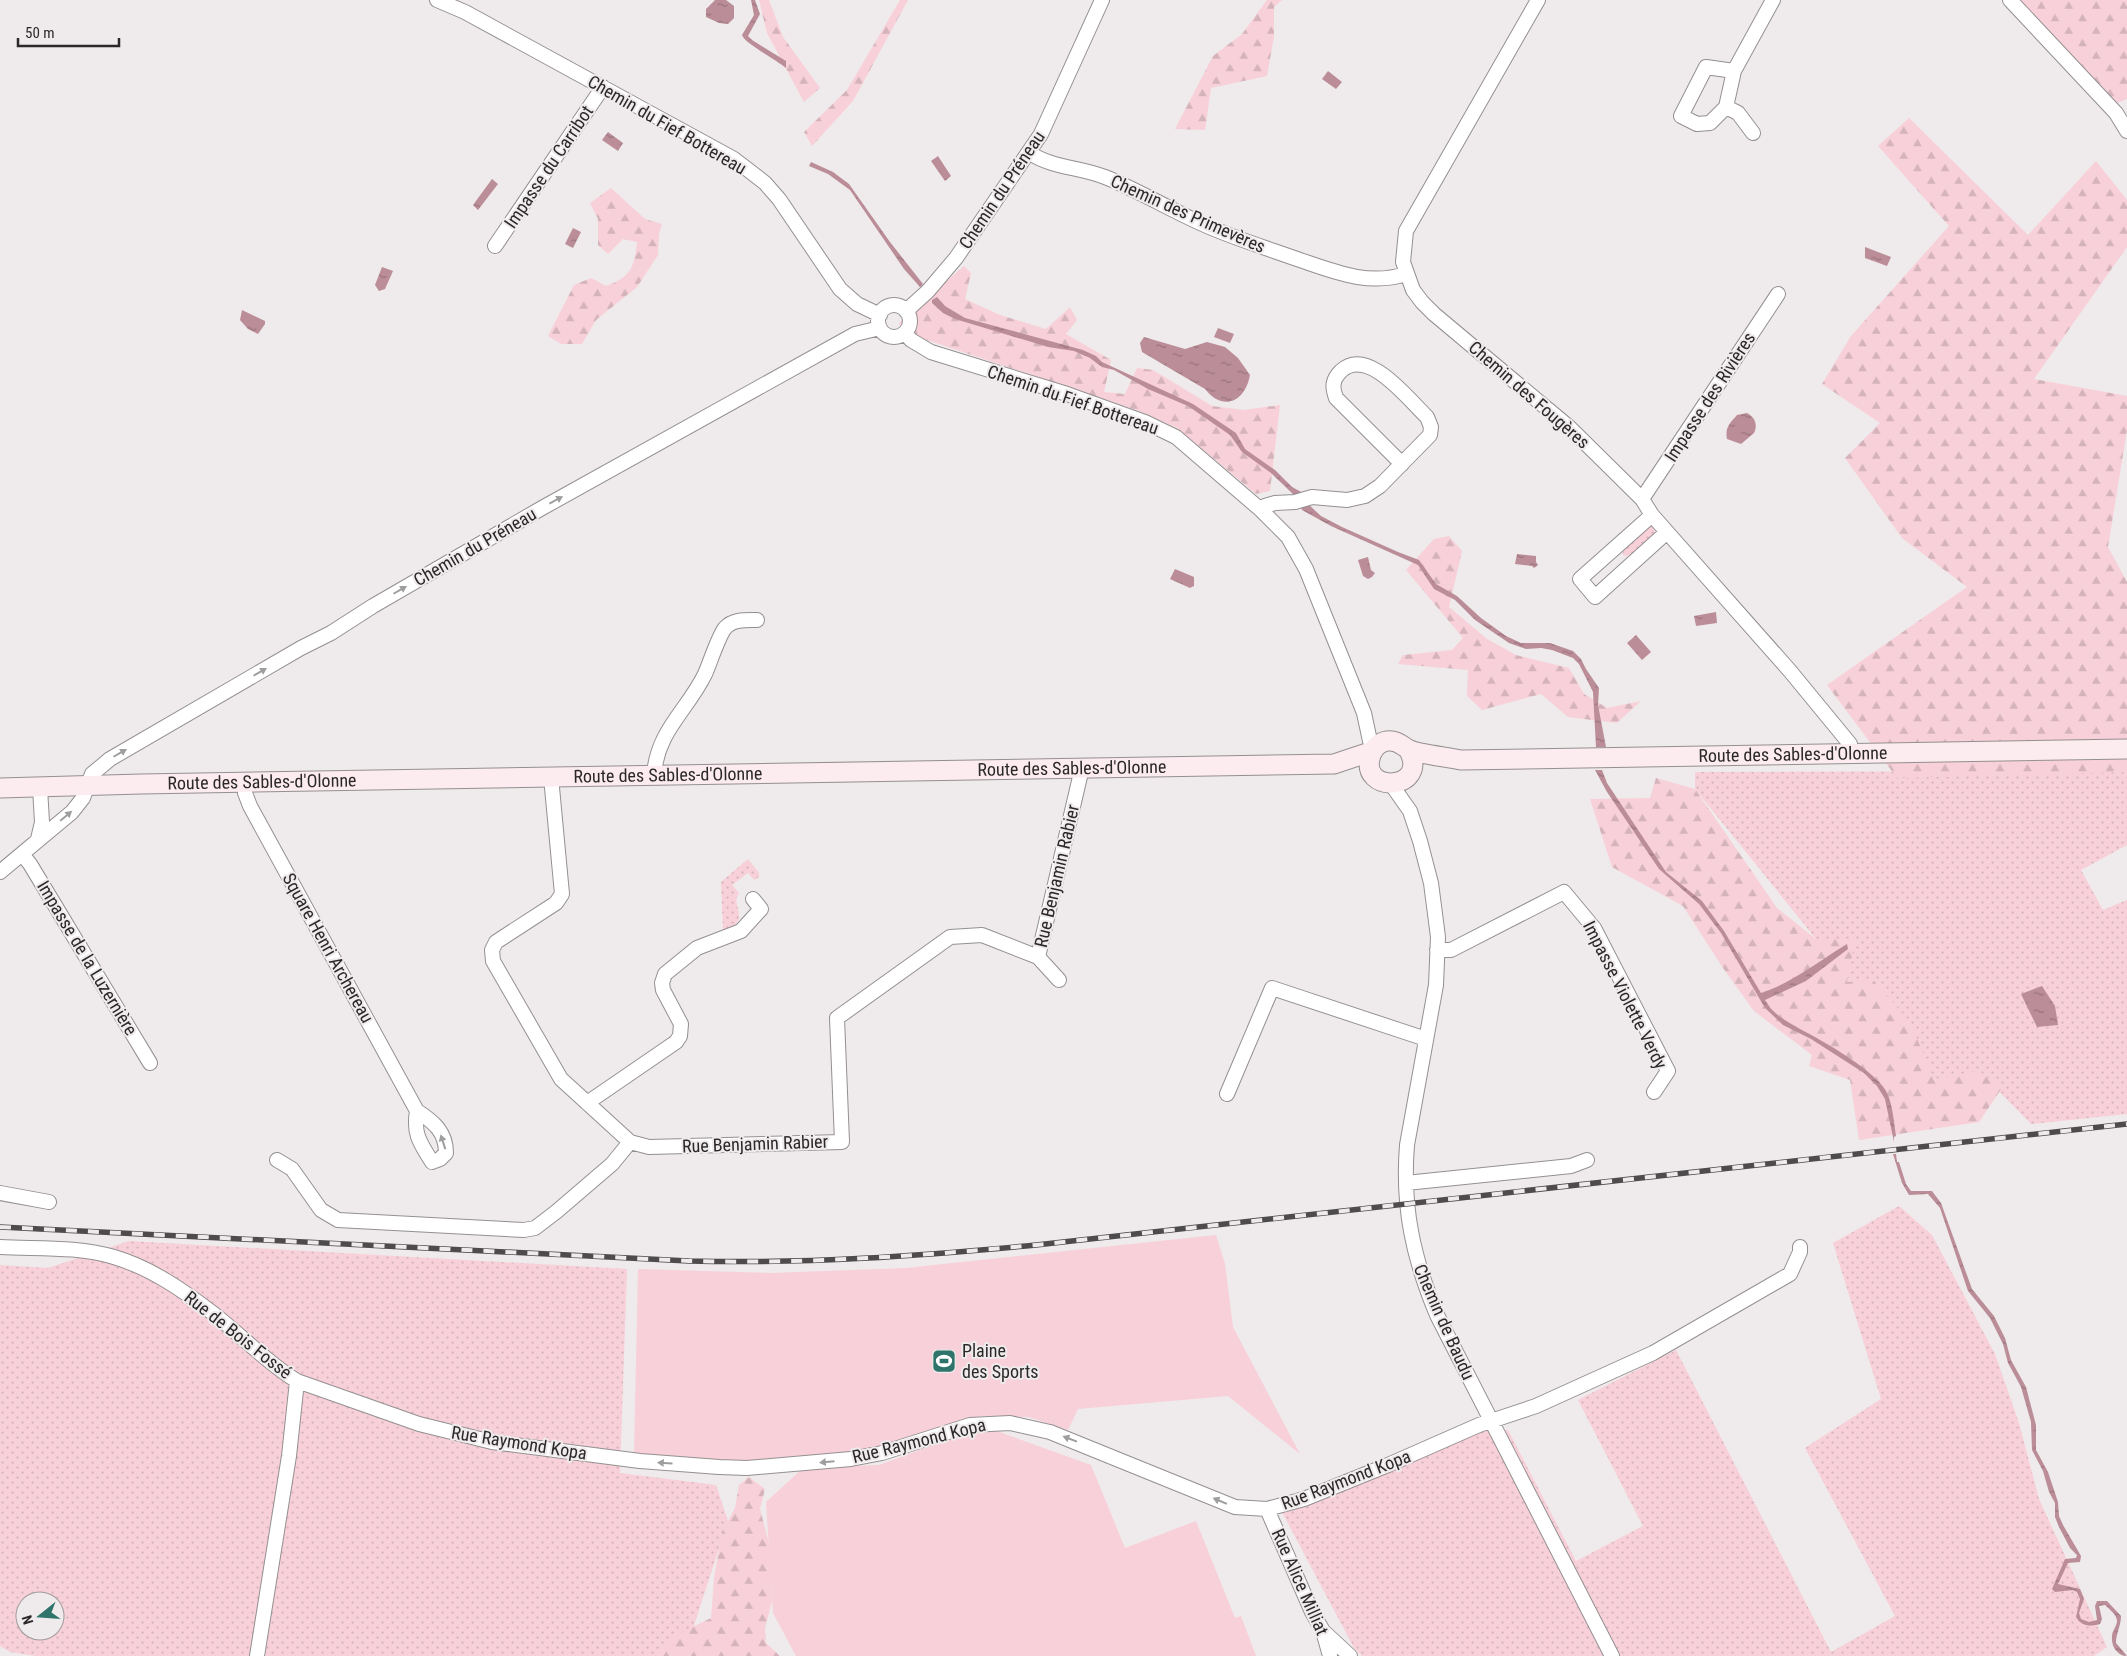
<svg xmlns="http://www.w3.org/2000/svg" width="2127" height="1656" viewBox="0 0 2127 1656" font-family="'Roboto Condensed',sans-serif">
	<defs>
		<pattern id="grass-dots" width="8" height="8" patternUnits="userSpaceOnUse" patternTransform="scale(1.25)"><rect width="8" height="8" fill="#f8d0d9"/><path d="M2 2h.1M6 6h.1" fill="none" stroke="#d5b3ba" stroke-width="1.8" stroke-linecap="round"/></pattern>
		<pattern id="forest-firs" width="22" height="20" patternUnits="userSpaceOnUse" patternTransform="scale(1.25)"><rect width="22" height="20" fill="#f8d0d9"/><path d="M5 1l3.5 6h-7zM16 11l3.5 6h-7z" fill="#d5b3ba"/></pattern>
		<pattern id="water-ripples" width="26" height="14" patternUnits="userSpaceOnUse" patternTransform="scale(1.25)"><rect width="26" height="14" fill="#bb8d98"/><path d="M2 4q2-2 4 0t4 0M15 11q2-2 4 0t4 0" fill="none" stroke="#98737c"/></pattern>
	</defs>
	<rect width="100%" height="100%" fill="#efeaeb"/>
	<path fill="url(#grass-dots)" fill-rule="evenodd" d="M 1652,525 L 1654,527 L 1655,534 L 1634,553 L 1626,556 L 1623,555 C 1621,543 1641,527 1652,525 Z
		M 2127,771 L 2127,845 L 2081,870 L 2103,910 L 2127,900 L 2127,1114 L 2031,1124 L 1979,1071 L 1932,1081 L 1847,982 L 1816,939 L 1695,789 L 1695,772 Z
		M 748,859 L 759,873 L 759,877 L 754,880 L 748,873 L 732,885 L 739,893 C 729,907 752,915 727,932 L 723,930 L 721,882 Z
		M 1899,1206 L 1932,1235 L 1995,1354 L 2019,1423 L 2039,1499 L 2107,1647 L 2094,1656 L 1362,1656 L 1354,1648 L 1282,1512 L 1482,1431 L 1508,1430 L 1576,1561 L 1643,1526 L 1578,1400 L 1676,1350 L 1831,1652 L 1895,1616 L 1805,1448 L 1881,1399 L 1833,1243 Z
		M 129,1241 L 627,1269 L 620,1473 L 716,1485 L 728,1521 L 684,1656 L 36,1656 L 10,1652 L 0,1646 L 0,1265 L 48,1268 ZM 25,1601 L 55,1601 L 55,1631 L 25,1631 Z"/>
	<path fill="url(#forest-firs)" d="M 759,0 L 769,0 L 783,37 L 820,88 L 804,102 L 767,33 Z
		M 900,0 L 908,0 L 853,101 L 812,146 L 804,132 L 847,90 Z
		M 1267,0 L 1282,0 L 1274,7 L 1274,36 L 1267,76 L 1211,88 L 1205,130 L 1175,129 L 1213,56 L 1242,34 Z
		M 2016,0 L 2127,0 L 2127,99 L 2117,103 Z
		M 1909,118 L 2028,235 L 2096,161 L 2127,200 L 2127,247 L 2034,379 L 2127,396 L 2127,430 L 2108,547 L 2127,582 L 2127,772 L 1897,778 L 1827,685 L 1967,587 L 1902,538 L 1845,458 L 1880,423 L 1822,384 L 1851,336 L 1949,226 L 1878,146 Z
		M 611,188 L 645,219 L 662,224 L 659,234 L 658,255 L 637,287 L 596,320 L 582,344 L 561,344 L 548,336 L 574,285 L 591,278 L 606,286 C 631,277 634,268 637,242 L 623,239 L 608,254 L 598,245 L 598,219 L 590,203 Z
		M 964,266 L 971,273 L 965,299 L 1000,315 L 1046,329 L 1070,307 L 1077,320 L 1066,334 L 1111,360 L 1104,392 L 1125,394 L 1137,368 L 1153,370 L 1212,406 L 1244,410 L 1280,405 L 1270,491 L 1256,494 L 1177,428 L 1139,411 L 903,332 L 899,323 Z
		M 1449,536 L 1462,551 L 1449,607 L 1487,639 L 1516,655 L 1569,668 L 1584,694 L 1607,708 L 1641,701 L 1617,723 L 1568,717 L 1541,694 L 1482,710 L 1467,696 L 1468,670 L 1398,664 L 1403,655 L 1452,650 L 1463,638 L 1406,570 L 1434,539 Z
		M 1656,778 L 1695,789 L 1777,908 L 1816,939 L 1855,939 L 1847,982 L 1874,981 L 1910,1022 L 1934,1079 L 1979,1071 L 2002,1088 L 1979,1122 L 1859,1140 L 1850,1080 L 1809,1066 L 1812,1055 L 1754,1011 L 1723,968 L 1683,906 L 1612,867 L 1590,799 L 1650,798 Z
		M 749,1477 L 765,1489 L 760,1509 L 770,1547 L 772,1601 L 765,1628 L 766,1643 L 780,1656 L 655,1656 L 666,1640 L 711,1618 L 714,1578 L 722,1532 L 735,1508 L 739,1485 Z"/>
	<path fill="#f8d0d9" d="M 1216,1235 L 1225,1264 L 1233,1327 L 1300,1454 L 1228,1396 L 1078,1409 L 1068,1430 L 1029,1417 L 981,1416 L 884,1447 L 848,1454 L 741,1462 L 634,1454 L 638,1269 L 771,1273 L 906,1268 Z
		M 994,1430 L 1091,1465 L 1125,1548 L 1196,1521 L 1235,1618 L 1241,1616 L 1256,1656 L 796,1656 L 773,1613 L 766,1502 L 803,1468 L 879,1465 L 965,1433 Z"/>
	<path fill="url(#water-ripples)" d="M 715,0 L 726,0 L 734,6 L 734,18 L 728,24 L 719,23 L 706,17 L 706,9 Z
		M 751,0 L 755,0 L 760,14 L 748,36 L 752,40 L 786,61 L 786,68 C 777,60 744,43 742,35 L 754,15 Z
		M 1328,71 L 1342,82 L 1336,89 L 1322,79 Z
		M 608,132 L 623,143 L 618,151 L 602,140 Z
		M 938,156 L 951,176 L 945,181 L 931,161 Z
		M 811,162 L 833,172 L 849,184 L 890,242 L 923,284 L 920,287 L 904,269 L 850,190 L 828,174 L 809,166 Z
		M 492,179 L 498,184 L 478,210 L 473,205 Z
		M 573,228 L 581,232 L 573,248 L 565,244 Z
		M 1865,247 L 1891,257 L 1887,266 L 1865,258 Z
		M 382,267 L 393,271 L 385,289 L 379,291 L 375,285 Z
		M 937,297 L 945,306 L 965,318 L 1083,350 L 1096,356 L 1102,362 L 1193,404 L 1236,433 L 1245,449 L 1275,470 L 1292,487 L 1303,493 L 1295,496 L 1271,473 L 1242,452 L 1230,435 L 1188,406 L 1148,389 L 1114,370 L 1102,367 L 1090,358 L 1074,351 L 1048,347 L 955,319 L 943,313 L 932,303 L 932,300 Z
		M 242,310 L 265,321 L 265,324 L 258,334 L 248,329 L 240,320 Z
		M 1218,328 L 1234,334 L 1230,343 L 1214,337 Z
		M 1144,337 L 1185,349 L 1207,342 L 1225,347 L 1238,358 L 1250,375 C 1245,402 1223,412 1205,389 L 1142,352 L 1140,343 Z
		M 1747,413 C 1755,417 1758,425 1754,433 L 1741,444 L 1727,439 C 1725,428 1729,424 1737,415 Z
		M 1308,504 L 1321,516 L 1342,527 L 1398,552 L 1419,560 L 1436,584 L 1457,596 L 1481,618 L 1506,636 L 1521,643 L 1550,643 L 1573,651 L 1581,659 L 1586,669 L 1599,688 L 1598,705 L 1606,747 L 1596,747 L 1593,692 L 1579,664 L 1573,658 L 1552,650 L 1541,648 L 1526,649 L 1509,643 L 1475,620 L 1455,600 L 1434,589 L 1418,565 L 1331,526 L 1302,510 L 1300,506 Z
		M 1517,554 L 1536,556 L 1536,562 L 1538,565 L 1534,568 L 1532,566 L 1515,564 Z
		M 1368,557 L 1371,570 L 1375,573 L 1372,577 L 1368,579 L 1363,576 L 1358,560 Z
		M 1175,569 L 1194,577 L 1194,586 L 1190,588 L 1170,579 Z
		M 1716,612 L 1717,623 L 1696,626 L 1694,616 Z
		M 1636,635 L 1651,652 L 1642,660 L 1627,643 Z
		M 1595,770 L 1602,770 L 1607,783 L 1666,872 L 1702,901 L 1724,931 L 1761,993 C 1792,983 1819,961 1847,944 L 1848,949 L 1806,981 L 1765,1000 C 1772,1014 1788,1022 1800,1029 C 1823,1041 1879,1072 1888,1095 C 1893,1108 1894,1123 1896,1136 L 1894,1137 L 1894,1142 L 1885,1099 L 1877,1086 L 1864,1073 L 1811,1039 L 1783,1025 L 1765,1008 L 1721,933 L 1699,904 L 1659,869 L 1607,792 Z
		M 2042,986 L 2055,1006 L 2058,1025 L 2037,1027 L 2021,994 Z
		M 1893,1154 L 1896,1154 L 1897,1162 L 1899,1162 L 1906,1184 L 1911,1191 L 1932,1191 L 1941,1203 L 1972,1289 L 1994,1316 L 2005,1338 L 2011,1360 L 2026,1387 L 2036,1425 L 2036,1450 L 2048,1472 L 2058,1502 L 2059,1516 L 2063,1525 L 2081,1556 L 2080,1562 L 2068,1563 L 2058,1584 L 2080,1589 L 2084,1599 L 2079,1613 L 2081,1619 L 2089,1622 L 2097,1620 L 2095,1606 L 2097,1601 L 2107,1601 L 2121,1616 C 2121,1626 2116,1633 2116,1643 L 2127,1656 C 2117,1656 2111,1646 2112,1636 C 2112,1631 2117,1626 2117,1621 C 2117,1615 2109,1609 2105,1605 L 2099,1606 L 2102,1619 L 2100,1624 C 2090,1627 2081,1626 2076,1617 L 2080,1599 L 2077,1592 L 2073,1590 L 2055,1592 L 2052,1589 L 2065,1559 L 2076,1558 L 2077,1555 L 2070,1548 L 2059,1527 L 2055,1517 L 2055,1503 L 2049,1492 L 2043,1471 L 2032,1450 L 2031,1422 L 2021,1387 L 2008,1363 L 2003,1344 L 1990,1318 L 1968,1291 L 1940,1208 L 1928,1194 L 1909,1195 L 1902,1183 Z"/>
	<g fill="none" stroke-linecap="round" stroke-linejoin="round">
		<g stroke="#949091" stroke-width="16">
			<path id="minor" d="M 437,0 L 465,12 L 734,159 L 765,183 L 779,199 L 840,289 L 857,304 L 880,315
				M 1538,0 L 1406,231 L 1403,262 L 1413,290 L 1422,302 L 1434,314 L 1569,427 L 1642,499 L 1652,515 L 1790,671 L 1850,744 L 1851,753
				M 2010,0 L 2116,113 L 2127,131
				M 1734,71 L 1706,67 L 1681,116 L 1697,124 L 1710,123 L 1726,107 L 1734,71 L 1773,0
				M 1726,107 L 1738,113 L 1753,133
				M 1030,153 C 1052,168 1080,167 1105,177 C 1140,191 1172,211 1207,226 C 1237,239 1269,249 1300,260 C 1335,272 1369,286 1406,274
				M 495,246 L 603,87
				M878 321a16 16 0 1 1 32 0a16 16 0 1 1-32 0Z
				M 906,311 L 928,291 L 956,258 L 1041,134 L 1102,0
				M 905,333 L 911,340 L 931,352 L 1067,394 L 1145,422 L 1176,437 L 1261,510 L 1288,537 L 1306,569 L 1364,713 L 1370,741 L 1375,748
				M 1642,499 L 1778,294
				M 1261,510 L 1265,506 L 1275,503 L 1295,502 L 1312,497 L 1347,500 L 1365,496 L 1380,486 L 1430,435 L 1431,427 L 1427,417 C 1408,399 1368,346 1341,371 C 1332,380 1332,387 1336,398 L 1402,464
				M 1652,515 L 1580,579 L 1595,597 L 1667,532
				M 654,775 C 657,731 687,711 705,674 C 710,663 718,637 725,628 C 733,619 746,620 757,620
				M 551,777 L 562,894 L 556,903 L 496,942 L 492,950 L 493,961 L 561,1079 L 630,1142 L 649,1147 L 842,1142 L 837,1018 L 950,937 L 982,935 L 1038,957 L 1082,768
				M 245,783 L 245,793 L 250,806 L 417,1111 C 434,1122 446,1132 446,1153 L 440,1159 L 432,1162 C 420,1143 413,1134 417,1111
				M 1391,784 L 1410,811 L 1420,841 L 1431,883 L 1438,937 L 1436,985 L 1407,1145 C 1402,1207 1413,1258 1437,1315 L 1612,1656
				M 38,839 L 42,822 L 40,788
				M 22,854 L 30,864 L 150,1063
				M 0,872 L 72,812 L 83,798 L 92,774 L 110,759 L 301,648 L 331,633 L 373,606 L 542,508 L 855,334 L 880,328
				M 1437,950 L 1451,950 L 1564,892 L 1594,928 L 1668,1071 L 1654,1092
				M 1038,957 L 1059,980
				M 1227,1094 L 1272,988 L 1426,1039
				M 587,1103 L 676,1042 L 680,1036 L 681,1024 L 663,990 L 662,983 L 665,974 L 697,948 L 741,931 L 761,909 L 753,899
				M 277,1160 L 292,1169 L 321,1210 L 338,1220 L 524,1230 L 535,1228 L 556,1212 L 612,1164 L 630,1142
				M 1406,1183 L 1571,1166 L 1587,1160
				M 0,1193 L 49,1202
				M 0,1247 C 37,1249 78,1246 114,1257 C 151,1268 184,1291 214,1314 C 242,1336 266,1362 297,1381 L 289,1456 L 257,1656
				M 297,1381 L 419,1424 L 492,1442 L 640,1461 L 719,1467 L 747,1468 L 851,1459 L 882,1453 L 970,1425 L 1010,1423 L 1050,1432 L 1235,1507 L 1267,1509 L 1304,1499 L 1388,1465 L 1479,1425 L 1536,1406 L 1653,1353 L 1790,1274 L 1800,1252 L 1800,1247
				M 1267,1509 L 1312,1612 L 1323,1631 L 1330,1656
				M 1323,1631 L 1350,1656"/>
		</g>
		<g stroke="#949091" stroke-width="21">
			<g id="secondary">
				<path id="s1" d="M 1408,749 C 1432,791 1357,795 1371,755 C 1373,748 1380,742 1387,741 C 1397,740 1401,745 1408,749 C 1416,754 1448,757 1461,760 L 2127,749"/>
				<path id="s2" d="M 0,788 L 141,784 L 1334,764 L 1373,751"/>
			</g>
		</g>
		<use href="#minor" stroke="#fff" stroke-width="14"/>
		<use href="#secondary" stroke="#fcebef" stroke-width="19"/>
		<g stroke="#4d4b4b" stroke-width="5.5">
			<path id="rail" d="M 0,1227 L 689,1261 C 807,1264 919,1256 1036,1245 L 2127,1124"/>
		</g>
		<use href="#rail" stroke="#efeaeb" stroke-width="4" stroke-dasharray="11" stroke-linecap="butt"/>
	</g>
	<defs><path id="oneway-solid" d="M-6-.8H1V-3.2L6.5 0L1 3.2V.8H-6Z" transform="scale(1.25)"/></defs>
	<g fill="#9f9e9e">
		<use href="#oneway-solid" transform="translate(556 500) rotate(-28)"/>
		<use href="#oneway-solid" transform="translate(400 590) rotate(-30)"/>
		<use href="#oneway-solid" transform="translate(260 672) rotate(-30)"/>
		<use href="#oneway-solid" transform="translate(120 753) rotate(-30)"/>
		<use href="#oneway-solid" transform="translate(66 816) rotate(-40)"/>
		<use href="#oneway-solid" transform="translate(443 1142) rotate(-108)"/>
		<use href="#oneway-solid" transform="translate(1070 1439) rotate(-159)"/>
		<use href="#oneway-solid" transform="translate(827 1462) rotate(175)"/>
		<use href="#oneway-solid" transform="translate(665 1463) rotate(-176)"/>
		<use href="#oneway-solid" transform="translate(1220 1501) rotate(-157)"/>
	</g>
	<defs>
		<g id="stadium-square" transform="scale(1.25)"><rect x="-9" y="-9" width="18" height="18" rx="4" fill="#2e746a" stroke="#efeaeb"/><path d="M0-5a6.5 5 0 1 0 0 10a6.5 5 0 1 0 0-10ZM-3.5-1.8h7v3.6h-7Z" fill="#fff"/></g>
	</defs>
	<g fill-rule="evenodd">
		<use href="#stadium-square" x="944" y="1361"/>
	</g>
	<g text-anchor="middle" stroke-width="4" stroke-linejoin="round" paint-order="stroke">
		<g font-size="18" fill="#2a2828" stroke="#efeaeb">
			<text transform="translate(667 125) rotate(30)" y="6">Chemin du Fief Bottereau</text>
			<text transform="translate(549 167) rotate(-56)" y="6">Impasse du Carribot</text>
			<text transform="translate(1002 190) rotate(-56)" y="6">Chemin du Préneau</text>
			<text transform="translate(1188 214) rotate(24)" y="6">Chemin des Primevères</text>
			<text transform="translate(1529 395) rotate(41)" y="6">Chemin des Fougères</text>
			<text transform="translate(1710 397) rotate(-57)" y="6">Impasse des Rivières</text>
			<text transform="translate(1073 400) rotate(19)" y="6">Chemin du Fief Bottereau</text>
			<text transform="translate(475 547) rotate(-30)" y="6">Chemin du Préneau</text>
			<text dy="6" stroke="none"><textPath href="#s1" startOffset="521">Route des Sables-d'Olonne</textPath></text>
			<text dy="6" stroke="none"><textPath href="#s2" startOffset="1072">Route des Sables-d'Olonne</textPath></text>
			<text dy="6" stroke="none"><textPath href="#s2" startOffset="668">Route des Sables-d'Olonne</textPath></text>
			<text dy="6" stroke="none"><textPath href="#s2" startOffset="262">Route des Sables-d'Olonne</textPath></text>
			<text transform="translate(1057 876) rotate(-77)" y="6">Rue Benjamin Rabier</text>
			<text transform="translate(328 948) rotate(61)" y="6">Square Henri Archereau</text>
			<text transform="translate(87 958) rotate(59)" y="6">Impasse de la Luzernière</text>
			<text transform="translate(1625 995) rotate(63)" y="6">Impasse Violette Verdy</text>
			<text transform="translate(755 1144) rotate(-2)" y="6">Rue Benjamin Rabier</text>
			<text transform="translate(1444 1322) rotate(66)" y="6">Chemin de Baudu</text>
			<text transform="translate(238 1335) rotate(38)" y="6">Rue de Bois Fossé</text>
			<text transform="translate(919 1441) rotate(-14)" y="6">Rue Raymond Kopa</text>
			<text transform="translate(519 1443) rotate(9)" y="6">Rue Raymond Kopa</text>
			<text transform="translate(1346 1480) rotate(-21)" y="6">Rue Raymond Kopa</text>
			<text transform="translate(1300 1582) rotate(66)" y="6">Rue Alice Milliat</text>
		</g>
		<g font-size="18" fill="#2a2828" stroke="#efeaeb" text-anchor="start">
			<text x="962" y="1357">Plaine<tspan x="962" dy="21">des Sports</tspan></text>
		</g>
	</g>
	<g transform="translate(40 1616) rotate(253)"><circle r="24" fill="#efeaeb" stroke="#a09c9d"/>
	<path d="M0-4L9 19L0 12L-9 19Z" fill="#2e746a"/>
	<text y="-8" font-size="14" font-weight="bold" text-anchor="middle" fill="#2a2828">N</text>
	</g>
	<path d="M18 38v8h101v-8" fill="none" stroke="#2a2828" stroke-width="2.5"/>
	<text x="25" y="38" font-size="15" fill="#2a2828" stroke="#efeaeb" stroke-width="4" paint-order="stroke">50 m</text>
</svg>
